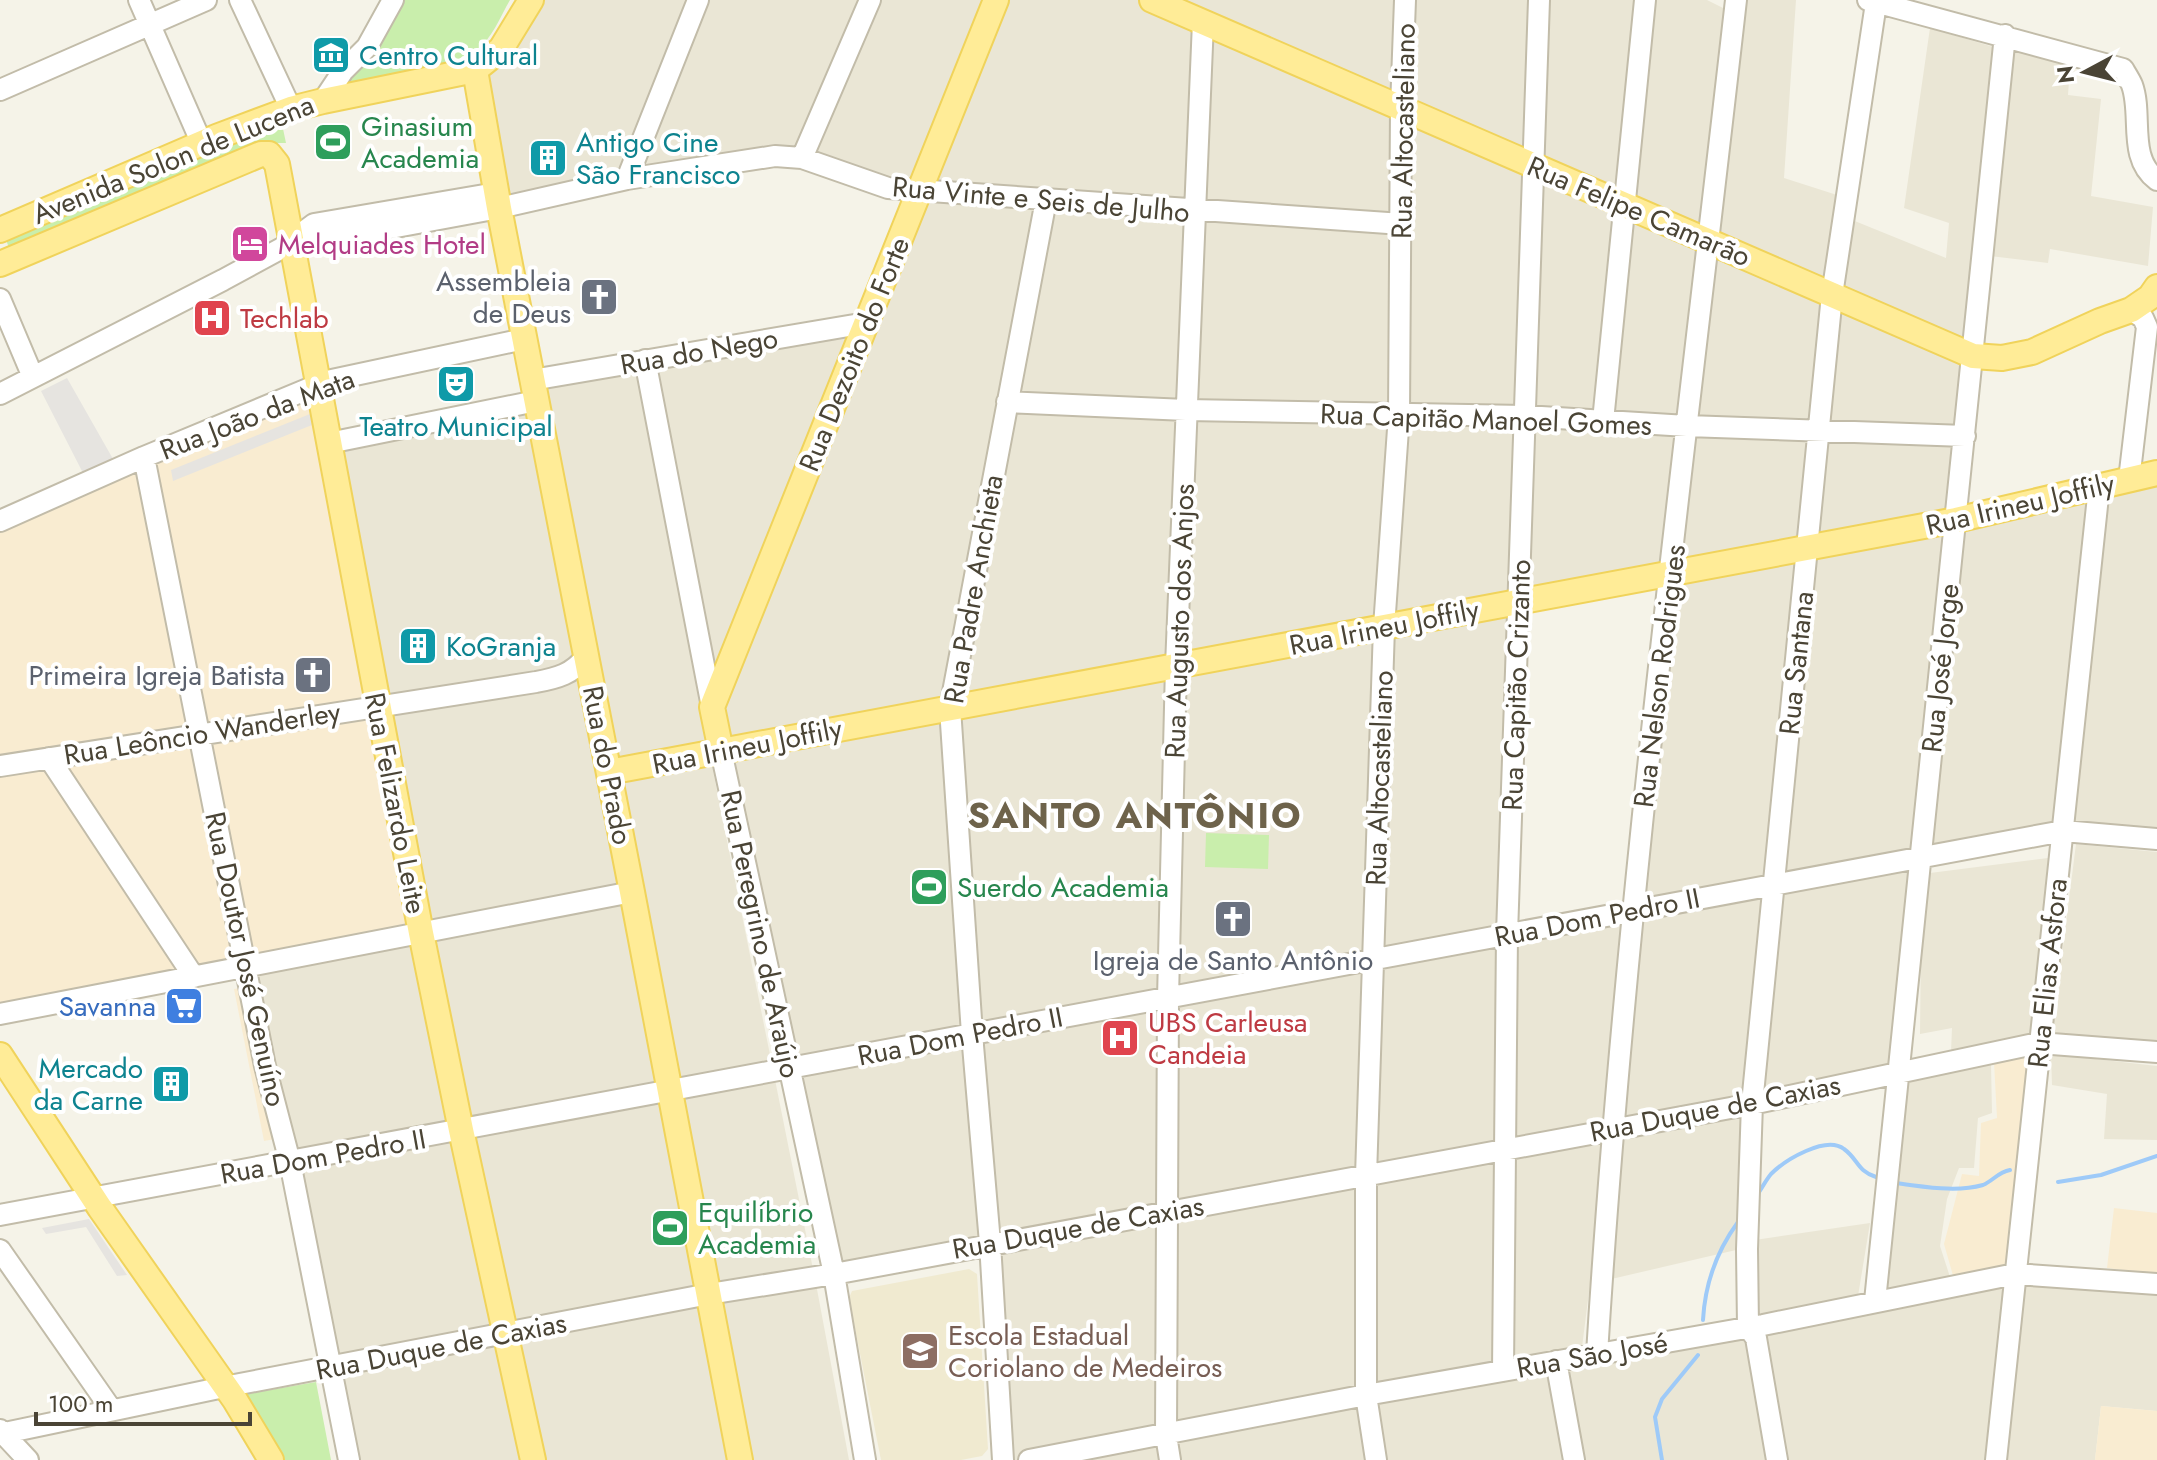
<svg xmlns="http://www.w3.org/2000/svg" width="2157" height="1460" viewBox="0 0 2157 1460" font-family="Jost,sans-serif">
	<rect width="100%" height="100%" fill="#f5f3e8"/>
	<path fill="#eae6d5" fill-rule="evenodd" d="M 543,0 L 989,0 L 915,187 L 813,157 L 502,201 L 481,75 Z
		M 1005,0 L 1152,0 L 1973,356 L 1957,516 L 2157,473 L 2157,839 L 2063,831 L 1920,857 L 1897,1071 L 1752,1100 L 1736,1250 L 1590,1284 L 1581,1355 L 2015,1274 L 2157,1284 L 2157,1411 L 2101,1406 L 2095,1460 L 1003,1460 L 984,1242 L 823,1273 L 712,707 ZM 1670,575 L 1632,911 L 1507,933 L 1519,602 Z
		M 1182,0 L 1707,0 L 1725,9 L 1728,0 L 1796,0 L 1784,178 L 1837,195 L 1835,213 L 1946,258 L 1949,223 L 1904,208 L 1930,28 L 2000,49 L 1969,348 Z
		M 2007,44 L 2070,67 L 2068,95 L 2101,99 L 2091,196 L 2153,207 L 2148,266 L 2050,249 L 2048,263 L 1990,256 Z
		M 848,337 L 701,711 L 816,1284 L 849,1460 L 747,1460 L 540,389 Z
		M 536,401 L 740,1460 L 344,1460 L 246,967 L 329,443 Z
		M 2076,844 L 2157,852 L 2157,1045 L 2052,1034 Z
		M 2048,858 L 2030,1036 L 1951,1052 L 1952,1028 L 1920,1034 L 1921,943 L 1930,873 Z
		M 2051,1054 L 2157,1066 L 2157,1140 L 2104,1139 L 2107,1094 L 2052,1085 Z
		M 1991,1064 L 1992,1113 L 1978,1118 L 1974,1168 L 1959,1168 L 1947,1199 L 1940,1246 L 1950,1277 L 1880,1292 L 1905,1079 Z
		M 1870,1223 L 1858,1296 L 1739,1318 L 1748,1241 Z"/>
	<path fill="#f9ecd1" d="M 327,381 L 421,933 L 0,1014 L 0,527 Z
		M 245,987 L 275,1139 L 264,1141 L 234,989 Z
		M 2032,1052 L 2006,1268 L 1954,1279 L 1944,1244 L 1962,1174 L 1979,1176 L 1981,1123 L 1997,1118 L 1994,1062 Z
		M 2114,1208 L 2157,1213 L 2157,1274 L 2107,1268 Z
		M 2101,1406 L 2157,1411 L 2157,1460 L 2095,1460 Z"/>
	<path fill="#f0ead0" d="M 969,1269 L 977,1274 L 988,1449 L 982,1456 L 961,1460 L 881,1460 L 849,1298 L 852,1291 Z"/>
	<path fill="#c9eeac" d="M 403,0 L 510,0 C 500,17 492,39 476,51 C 450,73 386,78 351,86 L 336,85 Z
		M 282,124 L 286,143 L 261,143 L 9,247 C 4,238 7,235 13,227 Z
		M 1206,833 L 1269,835 L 1268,869 L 1205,867 Z
		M 316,1382 L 331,1460 L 282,1460 L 241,1395 Z"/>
	<path fill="#e6e4e0" d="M 67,378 L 113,459 L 83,473 L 41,391 Z
		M 310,414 L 312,425 L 173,481 L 171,470 Z
		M 89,1219 L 127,1275 L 117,1276 L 86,1227 L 46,1234 L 42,1228 Z"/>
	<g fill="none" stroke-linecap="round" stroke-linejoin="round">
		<path stroke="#9ecaf8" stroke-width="4" d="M 2058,1182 L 2101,1175 L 2157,1156
			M 1894,1183 C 1923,1186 1954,1193 1983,1185 C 1993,1181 1998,1172 2010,1170
			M 1757,1195 C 1762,1188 1766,1180 1771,1174 C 1785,1160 1826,1135 1844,1149 C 1858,1159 1857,1171 1876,1177
			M 1703,1320 C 1705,1283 1716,1252 1738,1222
			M 1662,1460 L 1655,1417 L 1662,1399 L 1698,1355"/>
		<g stroke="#c2bca9" stroke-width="24">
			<path id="minor" d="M 139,0 L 202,144
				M 240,0 L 291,109
				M 1868,0 L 2123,69 C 2126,74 2130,80 2132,85 C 2143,115 2127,158 2157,180
				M 0,90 L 206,0
				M 323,101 L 343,71 L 367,47 L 393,0
				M 802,158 L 870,0
				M 627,179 L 698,0
				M 282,248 L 499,208 L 627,179 L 775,156 L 802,158 L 888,188 L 1402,224
				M 0,299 L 33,377
				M 645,360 L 712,707
				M 532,380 L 866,323
				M 0,394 L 223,280 L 282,248 L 314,224 L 496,193
				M 1007,402 L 1186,410 L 1525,416 L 1687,426 L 1965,436
				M 1603,421 L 1645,0
				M 329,443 L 536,401
				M 144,457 L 265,1066 L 290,1162 L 349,1460
				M 2129,480 L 2147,327 L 2143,318 L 2131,310
				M 0,521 L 144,457 L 327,381 L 524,339
				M 721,751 L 834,1274 L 865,1460
				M 49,758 L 194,977
				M 0,766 L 536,682 C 558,678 572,674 586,657
				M 0,1014 L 632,892
				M 0,1215 L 2063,831 L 2157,839
				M 0,1250 L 111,1409
				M 1875,1301 L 2005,35
				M 1597,1354 C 1625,901 1685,451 1736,0
				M 1556,1361 L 1574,1460
				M 1503,1371 L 1507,934 L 1539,0
				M 0,1430 L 28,1460
				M 0,1434 L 224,1387 L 709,1294 L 834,1274 L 1752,1104 L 2039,1043 L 2157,1052
				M 1003,1460 L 990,1243 L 972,1034 L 950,708 L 1046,200
				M 1029,1460 L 1366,1395 L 1763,1325 L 2015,1274 L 2157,1284
				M 1170,1460 L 1166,1435 L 1168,998 L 1176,666 L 1203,22
				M 1376,1460 L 1366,1395 L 1366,1176 L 1384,627 L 1399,415 L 1401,108 L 1405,0
				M 1777,1460 L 1756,1338 L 1748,1327 L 1747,1249 L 1752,1104 L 1832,295 L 1876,3
				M 1996,1460 L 2099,487"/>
		</g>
		<g stroke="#f0d35b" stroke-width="28">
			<path id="major" d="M 1152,0 L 1973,356 L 2002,358 L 2032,352 L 2100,321 L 2131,310 L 2150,297 L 2157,287
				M 475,70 L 499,208 L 632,892 L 740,1460
				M 0,230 L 216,137 L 291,109 L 323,101 L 475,70 L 501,49 L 531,0
				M 0,264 L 261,154 L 269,154 L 277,164 L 421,933 L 461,1130 L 533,1460
				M 721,751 L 712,707 L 996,0
				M 609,772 L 1956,520 L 2157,473
				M 0,1055 L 100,1208 L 235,1400 L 271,1460"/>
		</g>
		<use href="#minor" stroke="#fff" stroke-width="20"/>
		<use href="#major" stroke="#ffec97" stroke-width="24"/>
	</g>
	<defs>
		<g id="museum-square" transform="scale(2)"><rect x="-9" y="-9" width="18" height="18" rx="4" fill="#0f9aa8" stroke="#fff"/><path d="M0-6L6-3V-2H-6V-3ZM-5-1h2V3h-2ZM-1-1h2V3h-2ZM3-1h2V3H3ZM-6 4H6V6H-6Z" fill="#fff"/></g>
		<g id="stadium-square" transform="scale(2)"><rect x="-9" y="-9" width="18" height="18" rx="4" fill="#2e9e5b" stroke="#fff"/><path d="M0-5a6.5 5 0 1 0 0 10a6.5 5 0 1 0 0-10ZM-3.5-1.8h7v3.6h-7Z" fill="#fff"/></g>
		<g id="building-square" transform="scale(2)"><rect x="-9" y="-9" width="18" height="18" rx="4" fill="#0f9aa8" stroke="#fff"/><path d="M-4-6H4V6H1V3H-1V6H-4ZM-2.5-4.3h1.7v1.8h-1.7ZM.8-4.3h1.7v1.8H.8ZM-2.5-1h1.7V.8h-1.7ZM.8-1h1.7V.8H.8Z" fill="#fff"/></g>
		<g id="hotel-square" transform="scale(2)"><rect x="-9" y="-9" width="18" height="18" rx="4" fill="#d1479c" stroke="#fff"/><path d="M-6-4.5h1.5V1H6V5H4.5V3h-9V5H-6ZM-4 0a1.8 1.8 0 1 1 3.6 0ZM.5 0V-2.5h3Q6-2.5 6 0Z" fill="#fff"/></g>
		<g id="church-square" transform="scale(2)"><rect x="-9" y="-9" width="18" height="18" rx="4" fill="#6b7280" stroke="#fff"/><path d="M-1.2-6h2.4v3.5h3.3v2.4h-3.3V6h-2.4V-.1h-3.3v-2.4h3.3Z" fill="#fff"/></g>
		<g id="hospital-square" transform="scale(2)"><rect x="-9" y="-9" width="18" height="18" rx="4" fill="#e0444e" stroke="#fff"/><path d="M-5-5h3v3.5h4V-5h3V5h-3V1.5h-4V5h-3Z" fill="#fff"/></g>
		<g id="theatre-square" transform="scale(2)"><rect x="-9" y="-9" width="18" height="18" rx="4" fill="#0f9aa8" stroke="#fff"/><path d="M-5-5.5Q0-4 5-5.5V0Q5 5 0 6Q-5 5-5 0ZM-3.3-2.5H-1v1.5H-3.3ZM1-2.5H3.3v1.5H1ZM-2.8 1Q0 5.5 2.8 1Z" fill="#fff"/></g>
		<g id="supermarket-square" transform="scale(2)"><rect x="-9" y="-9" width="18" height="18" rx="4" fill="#3f7fe0" stroke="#fff"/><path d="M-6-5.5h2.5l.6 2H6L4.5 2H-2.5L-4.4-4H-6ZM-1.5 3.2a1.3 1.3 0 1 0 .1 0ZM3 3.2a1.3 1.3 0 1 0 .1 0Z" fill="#fff"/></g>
		<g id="school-square" transform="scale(2)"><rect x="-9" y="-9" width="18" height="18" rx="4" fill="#8d6e63" stroke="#fff"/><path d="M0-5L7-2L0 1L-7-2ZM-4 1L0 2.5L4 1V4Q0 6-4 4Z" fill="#fff"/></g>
	</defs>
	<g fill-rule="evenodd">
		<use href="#museum-square" x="331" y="55"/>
		<use href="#stadium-square" x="333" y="142"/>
		<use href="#building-square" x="548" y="158"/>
		<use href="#hotel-square" x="250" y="244"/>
		<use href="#church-square" x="599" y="297"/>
		<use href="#hospital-square" x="212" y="318"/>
		<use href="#theatre-square" x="456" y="384"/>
		<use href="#building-square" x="418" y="646"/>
		<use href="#church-square" x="313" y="675"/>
		<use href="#stadium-square" x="929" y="887"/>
		<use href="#church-square" x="1233" y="919"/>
		<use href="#supermarket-square" x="184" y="1006"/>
		<use href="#hospital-square" x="1120" y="1038"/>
		<use href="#building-square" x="171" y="1084"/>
		<use href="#stadium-square" x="670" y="1228"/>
		<use href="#school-square" x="920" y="1351"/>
	</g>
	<g text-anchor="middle" stroke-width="8" stroke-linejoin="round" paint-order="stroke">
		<g font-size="28" fill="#0d838f" stroke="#fff" text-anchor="start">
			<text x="359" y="65">Centro Cultural</text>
			<text x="576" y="152">Antigo Cine<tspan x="576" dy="32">São Francisco</tspan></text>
			<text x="456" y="436" text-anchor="middle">Teatro Municipal</text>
			<text x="446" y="656">KoGranja</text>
			<text x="143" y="1078" text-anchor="end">Mercado<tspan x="143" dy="32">da Carne</tspan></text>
		</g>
		<g font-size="28" fill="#27864d" stroke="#fff" text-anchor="start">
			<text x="361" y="136">Ginasium<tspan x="361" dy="32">Academia</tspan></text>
			<text x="957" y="897">Suerdo Academia</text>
			<text x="698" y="1222">Equilíbrio<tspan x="698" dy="32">Academia</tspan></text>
		</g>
		<g font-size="28" fill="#4a4435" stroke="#fff">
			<text transform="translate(1403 131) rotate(-89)" y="10">Rua Altocasteliano</text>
			<text transform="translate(173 159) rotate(-22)" y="10">Avenida Solon de Lucena</text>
			<text transform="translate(1041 199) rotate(5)" y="10">Rua Vinte e Seis de Julho</text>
			<text transform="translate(1639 211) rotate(23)" y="10">Rua Felipe Camarão</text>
			<text transform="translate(699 351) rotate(-10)" y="10">Rua do Nego</text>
			<text transform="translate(854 354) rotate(-68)" y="10">Rua Dezoito do Forte</text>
			<text transform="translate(257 414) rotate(-21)" y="10">Rua João da Mata</text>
			<text transform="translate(1486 419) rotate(2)" y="10">Rua Capitão Manoel Gomes</text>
			<text transform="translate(2020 504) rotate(-13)" y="10">Rua Irineu Joffily</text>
			<text transform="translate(973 589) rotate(-80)" y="10">Rua Padre Anchieta</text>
			<text transform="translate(1179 621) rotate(-88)" y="10">Rua Augusto dos Anjos</text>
			<text transform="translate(1384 627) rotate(-11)" y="10">Rua Irineu Joffily</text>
			<text transform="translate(1796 663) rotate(-84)" y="10">Rua Santana</text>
			<text transform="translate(1940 668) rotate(-84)" y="10">Rua José Jorge</text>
			<text transform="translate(1659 676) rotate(-83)" y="10">Rua Nelson Rodrigues</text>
			<text transform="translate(1516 685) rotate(-88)" y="10">Rua Capitão Crizanto</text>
			<text transform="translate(202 733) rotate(-9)" y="10">Rua Leôncio Wanderley</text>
			<text transform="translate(747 746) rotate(-11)" y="10">Rua Irineu Joffily</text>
			<text transform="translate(608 765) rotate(79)" y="10">Rua do Prado</text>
			<text transform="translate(1379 778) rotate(-88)" y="10">Rua Altocasteliano</text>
			<text transform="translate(396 803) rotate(79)" y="10">Rua Felizardo Leite</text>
			<text transform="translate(1597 917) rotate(-11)" y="10">Rua Dom Pedro II</text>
			<text transform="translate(761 934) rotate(78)" y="10">Rua Peregrino de Araújo</text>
			<text transform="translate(246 959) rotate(78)" y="10">Rua Doutor José Genuíno</text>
			<text transform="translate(2047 973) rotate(-84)" y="10">Rua Elias Asfora</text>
			<text transform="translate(960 1036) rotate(-11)" y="10">Rua Dom Pedro II</text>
			<text transform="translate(1715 1108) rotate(-11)" y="10">Rua Duque de Caxias</text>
			<text transform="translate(323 1156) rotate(-10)" y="10">Rua Dom Pedro II</text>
			<text transform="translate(1078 1227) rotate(-10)" y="10">Rua Duque de Caxias</text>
			<text transform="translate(441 1346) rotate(-11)" y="10">Rua Duque de Caxias</text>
			<text transform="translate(1592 1355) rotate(-10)" y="10">Rua São José</text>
		</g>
		<g font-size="28" fill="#b23c85" stroke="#fff" text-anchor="start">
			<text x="278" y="254">Melquiades Hotel</text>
		</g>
		<g font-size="28" fill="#5b616d" stroke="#fff" text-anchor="end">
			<text x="571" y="291">Assembleia<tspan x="571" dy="32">de Deus</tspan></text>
			<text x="285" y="685">Primeira Igreja Batista</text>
			<text x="1233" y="970" text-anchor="middle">Igreja de Santo Antônio</text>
		</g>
		<g font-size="28" fill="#be3a42" stroke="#fff" text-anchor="start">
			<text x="240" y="328">Techlab</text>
			<text x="1148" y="1032">UBS Carleusa<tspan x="1148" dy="32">Candeia</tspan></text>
		</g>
		<g font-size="28" fill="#366cbe" stroke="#fff" text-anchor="end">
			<text x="156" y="1016">Savanna</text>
		</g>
		<g font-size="28" fill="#785e54" stroke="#fff" text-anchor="start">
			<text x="948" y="1345">Escola Estadual<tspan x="948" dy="32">Coriolano de Medeiros</tspan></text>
		</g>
		<g font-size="36" font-weight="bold" letter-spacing="2" fill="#6e634b" stroke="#fff">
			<text x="1135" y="828">SANTO ANTÔNIO</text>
		</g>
	</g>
	<g transform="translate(2085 72) rotate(263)" stroke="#ffffff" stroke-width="6" paint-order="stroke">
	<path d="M0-6L14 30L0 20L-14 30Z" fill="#4a4435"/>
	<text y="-12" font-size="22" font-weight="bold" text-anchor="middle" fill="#4a4435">N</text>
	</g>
	<path d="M36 1412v12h214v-12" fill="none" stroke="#4a4435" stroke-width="4"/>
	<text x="48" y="1412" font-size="24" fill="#4a4435" stroke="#ffffff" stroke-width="6" paint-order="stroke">100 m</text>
</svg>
